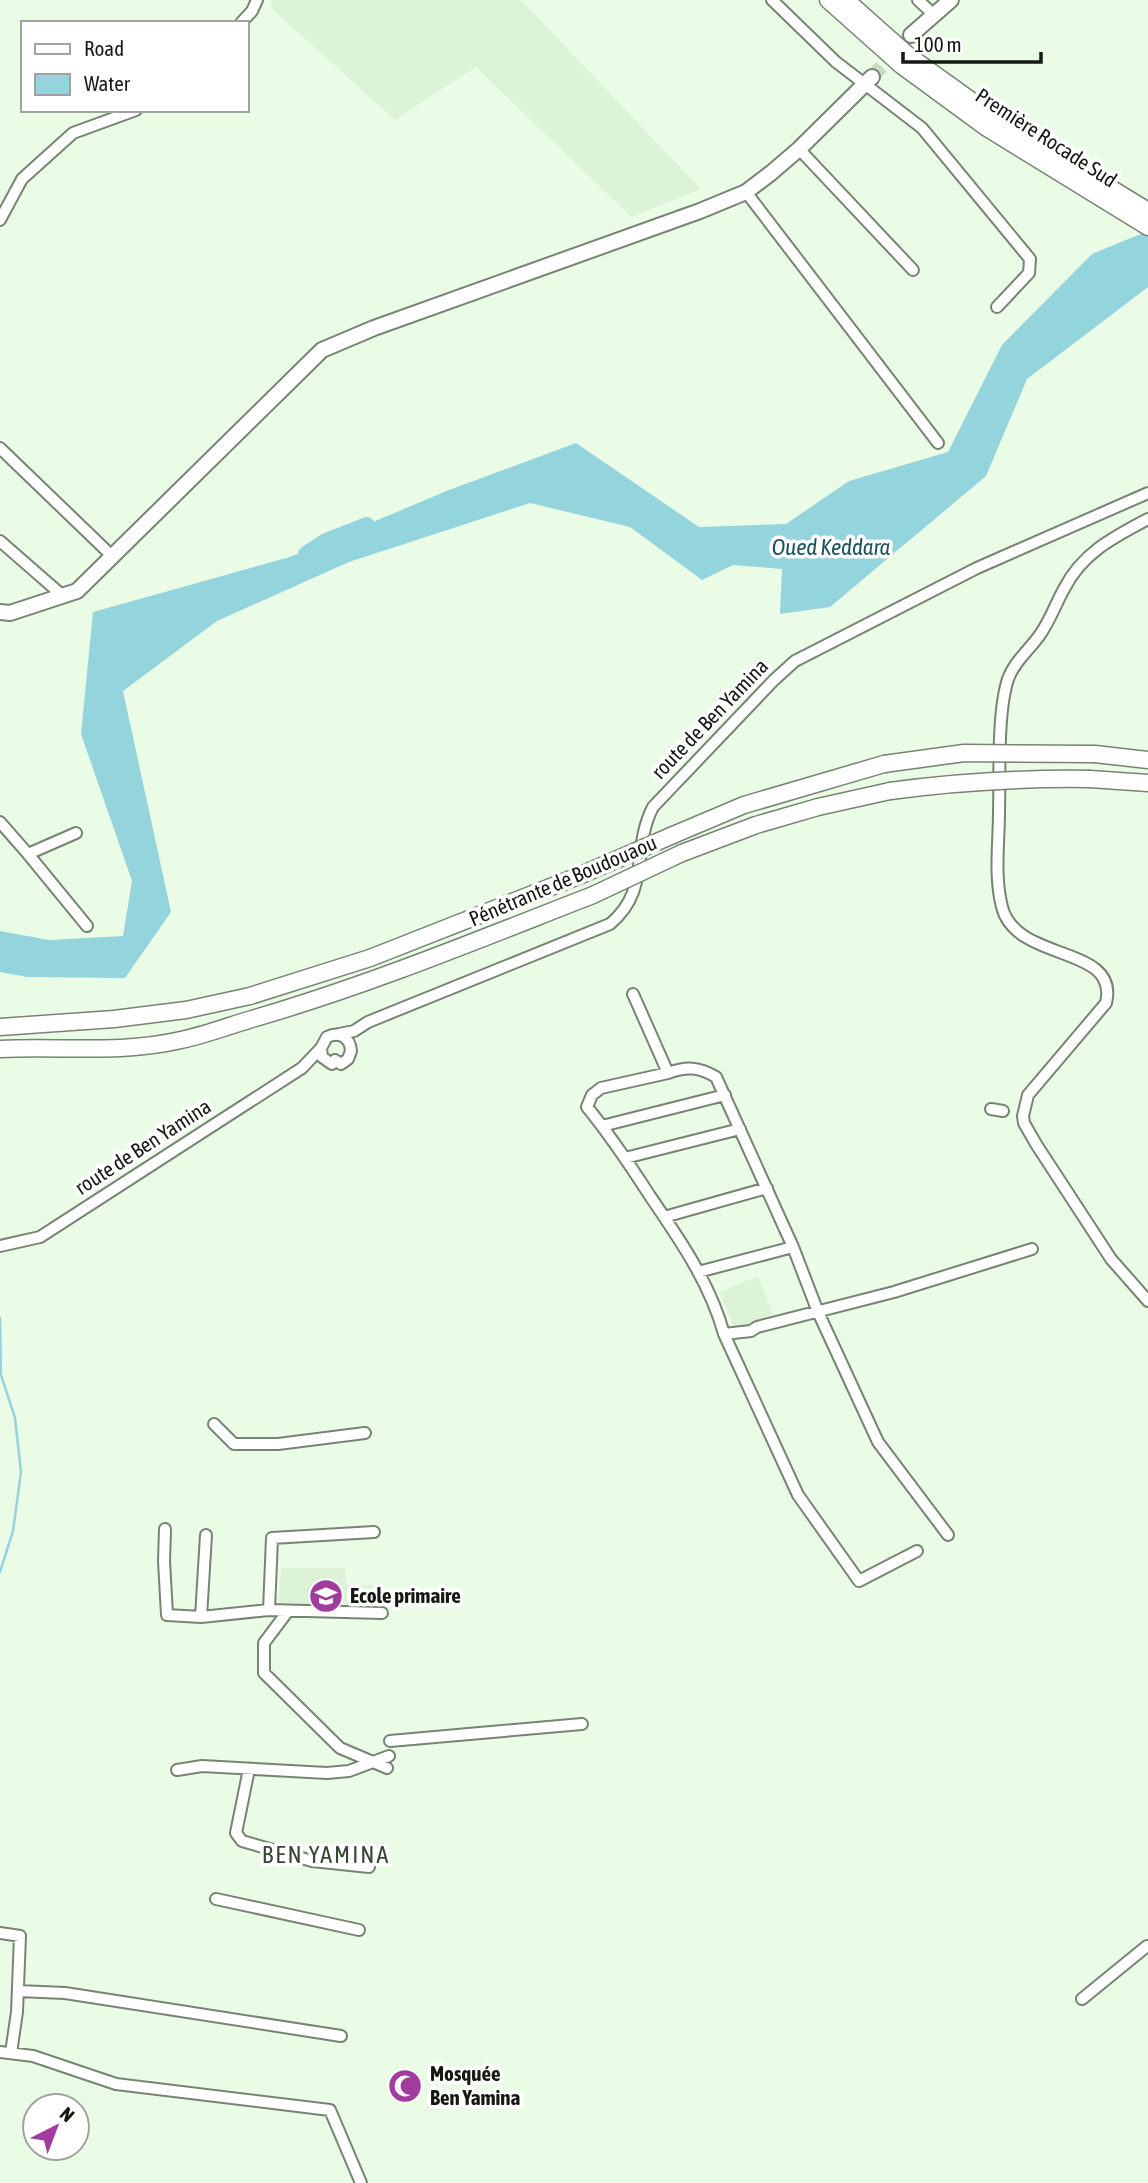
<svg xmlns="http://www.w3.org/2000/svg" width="1148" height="2183" viewBox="0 0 1148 2183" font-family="'Asap Condensed',sans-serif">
	<rect width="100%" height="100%" fill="#ebfce6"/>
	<path fill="#ddf3d7" d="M 272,0 L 521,0 L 701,189 L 631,217 L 476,67 L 395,120 L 271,8 Z
		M 758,1276 L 777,1323 L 739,1338 L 719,1292 Z
		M 281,1568 L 345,1568 L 346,1585 L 373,1585 L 373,1611 L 278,1606 Z"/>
	<path fill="#93d4dd" d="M 1148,231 L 1148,287 L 1027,379 L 986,476 L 830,607 L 780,614 L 782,569 L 733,565 L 702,580 L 630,527 L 530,503 L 349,562 L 217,621 L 123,691 L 171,912 L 125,978 L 27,977 L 0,972 L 0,931 L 49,940 L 123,936 L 132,881 L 81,734 L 93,612 L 290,557 L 449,490 L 576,443 L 699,527 L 786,524 L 849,481 L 948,452 L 1002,345 L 1092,254 Z"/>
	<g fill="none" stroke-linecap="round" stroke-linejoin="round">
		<path stroke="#93d4dd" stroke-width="2.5" d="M 0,1318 L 1,1375 L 15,1418 L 21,1472 L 13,1531 L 0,1572"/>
		<path stroke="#93d4dd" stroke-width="16" d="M 306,554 L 326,541 L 367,525"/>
		<path stroke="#cbdac6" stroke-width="14" stroke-dasharray="14 7" stroke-linecap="butt" d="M 872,77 L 911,35"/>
		<g stroke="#768572" stroke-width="14">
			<path id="minor" d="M 772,0 L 836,62 L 922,128 L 1030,259 L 1029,273 L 997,307
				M 918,0 L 933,14
				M 241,23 L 252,11 L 257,0
				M 799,149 L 913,270
				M 746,192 L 938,443
				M 0,220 L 22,179 L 73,133 L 136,110
				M 0,448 L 112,556
				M 1148,519 C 1114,537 1082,553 1064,589 C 1055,605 1050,621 1039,636 C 1029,650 1014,662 1008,679 C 997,713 1000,775 999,812 C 999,843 994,876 1002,907 C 1016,963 1120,944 1106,1003 L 1028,1095 L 1023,1116 L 1024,1123 L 1036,1144 L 1111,1259 L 1148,1301
				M 0,541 L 63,596
				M 0,822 L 28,854 L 76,833
				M 28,854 L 87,926
				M 633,994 L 668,1073 L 601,1088 L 592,1095 L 587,1107 C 610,1135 630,1165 650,1196 C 680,1240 710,1283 724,1334 L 798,1495 L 859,1581 L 917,1551
				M 339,1034 L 354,1031 L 368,1022 L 610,924 C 651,890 631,849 653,807 L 774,680 L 795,661 L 977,568 L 1148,493
				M 668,1073 C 687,1066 699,1067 716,1077 L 793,1247 L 698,1272
				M 991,1109 L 1003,1111
				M 602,1126 L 725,1095
				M 625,1158 L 740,1129
				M 664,1217 L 767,1188
				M 0,1246 L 40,1237 L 302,1068 L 321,1048 L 327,1037 C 339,1031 350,1037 351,1051 L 348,1059 L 341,1064 L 335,1060 L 332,1064 L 322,1057 L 321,1048
				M 793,1247 L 818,1312 L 878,1442 L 948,1535
				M 724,1334 L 751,1331 L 757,1327 L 894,1292 L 1032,1249
				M 214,1424 L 234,1444 L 278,1444 L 365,1433
				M 165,1529 L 164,1561 L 167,1615 L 201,1617 L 269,1610 L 382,1613
				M 269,1610 L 272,1538 L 374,1532
				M 288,1611 L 264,1643 L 264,1673 L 340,1748 L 387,1768
				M 201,1617 L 206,1535
				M 390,1741 L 582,1724
				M 249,1769 L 236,1833 L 242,1841 L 312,1861 L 369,1867
				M 177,1770 L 202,1766 L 327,1773 L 349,1771 L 389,1756
				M 216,1899 L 359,1930
				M 0,1933 L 20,1936 L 17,2012 L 11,2053
				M 18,1991 L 65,1993 L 341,2036
				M 1082,1999 L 1147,1946
				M 0,2052 L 33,2056 L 116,2084 L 330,2110 L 361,2183"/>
		</g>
		<g stroke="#768572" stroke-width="18">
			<path id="major" d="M 911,35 L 951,0
				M 0,612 L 10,613 L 77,591 L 322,350 L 374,328 L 700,211 L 746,192 L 771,173 L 799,149 L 872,77"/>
		</g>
		<g stroke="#768572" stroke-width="19">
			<path id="highway" d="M 828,0 L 901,65 L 987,128 L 1148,227
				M 846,0 L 909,56 L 994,117 L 1148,211
				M 1095,754 L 1148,760
				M 1090,779 L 1148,783
				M 673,835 L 744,805 L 884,764
				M 682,853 L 756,825 L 818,807 L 890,791
				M 0,1027 L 114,1019 L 186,1010 L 250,996 L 370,958 L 581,875
				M 0,1049 C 60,1046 121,1054 181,1040 C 205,1035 228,1026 252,1019 C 369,985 480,939 593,895"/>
		</g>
		<use href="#minor" stroke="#fff" stroke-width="10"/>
		<use href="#major" stroke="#fff" stroke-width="14"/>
		<use href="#highway" stroke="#fff" stroke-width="16"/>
		<g stroke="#768572" stroke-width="19" stroke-linecap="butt">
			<path id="highway-bridge" d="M 884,764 L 964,753 L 1095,754
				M 890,791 C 957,782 1023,778 1090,779
				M 581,875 L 673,835
				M 593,895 L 682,853"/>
		</g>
		<use href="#highway-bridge" stroke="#fff" stroke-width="16"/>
	</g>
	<defs>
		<g id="school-disc" transform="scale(1.75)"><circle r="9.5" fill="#a23b9e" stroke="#fff"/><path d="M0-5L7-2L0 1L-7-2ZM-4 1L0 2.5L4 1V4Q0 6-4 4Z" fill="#fff"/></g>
		<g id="mosque-disc" transform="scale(1.75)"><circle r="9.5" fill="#a23b9e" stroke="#fff"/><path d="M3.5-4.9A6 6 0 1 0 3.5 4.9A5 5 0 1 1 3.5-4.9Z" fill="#fff"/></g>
	</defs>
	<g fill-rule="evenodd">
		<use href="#school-disc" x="326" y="1596"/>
		<use href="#mosque-disc" x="405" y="2086"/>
	</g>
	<g text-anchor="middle" stroke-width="7" stroke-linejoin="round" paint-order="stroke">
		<g font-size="21" fill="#141a12" stroke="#fff">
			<text transform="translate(1046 138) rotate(33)" y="7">Première Rocade Sud</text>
			<text transform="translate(710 719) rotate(-46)" y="7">route de Ben Yamina</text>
			<text transform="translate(563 881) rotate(-23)" y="7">Pénétrante de Boudouaou</text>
			<text transform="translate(143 1147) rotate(-33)" y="7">route de Ben Yamina</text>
		</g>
		<g font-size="21" font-weight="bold" fill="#141a12" stroke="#fff" text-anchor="start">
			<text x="350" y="1603">Ecole primaire</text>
			<text x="430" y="2081">Mosquée<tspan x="430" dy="24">Ben Yamina</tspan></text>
		</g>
		<g font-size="23" font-style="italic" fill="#1b535a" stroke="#fff">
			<text x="831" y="555">Oued Keddara</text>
		</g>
		<g font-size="24" letter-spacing="2" fill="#374533" stroke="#fff">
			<text x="326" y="1863">BEN YAMINA</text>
		</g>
	</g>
	<rect x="21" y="21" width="228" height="91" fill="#ffffff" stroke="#a1a3a0" stroke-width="2"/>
	<rect x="35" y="44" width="35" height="10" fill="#ffffff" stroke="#a1a3a0" stroke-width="2"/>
	<text x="84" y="56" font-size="21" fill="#141a12">Road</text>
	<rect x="35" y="74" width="35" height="21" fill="#93d4dd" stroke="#a1a3a0" stroke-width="2"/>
	<text x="84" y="91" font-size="21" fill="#141a12">Water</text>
	<g transform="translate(56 2127) rotate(42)"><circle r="33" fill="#ffffff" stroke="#a1a3a0" stroke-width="2"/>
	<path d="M0-5L12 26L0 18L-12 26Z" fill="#a23b9e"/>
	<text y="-10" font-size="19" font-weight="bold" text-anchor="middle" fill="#141a12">N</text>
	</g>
	<path d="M903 52v10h138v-10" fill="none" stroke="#141a12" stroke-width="3.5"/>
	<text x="914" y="52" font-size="21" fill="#141a12" stroke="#ffffff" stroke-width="5" paint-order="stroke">100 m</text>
</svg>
